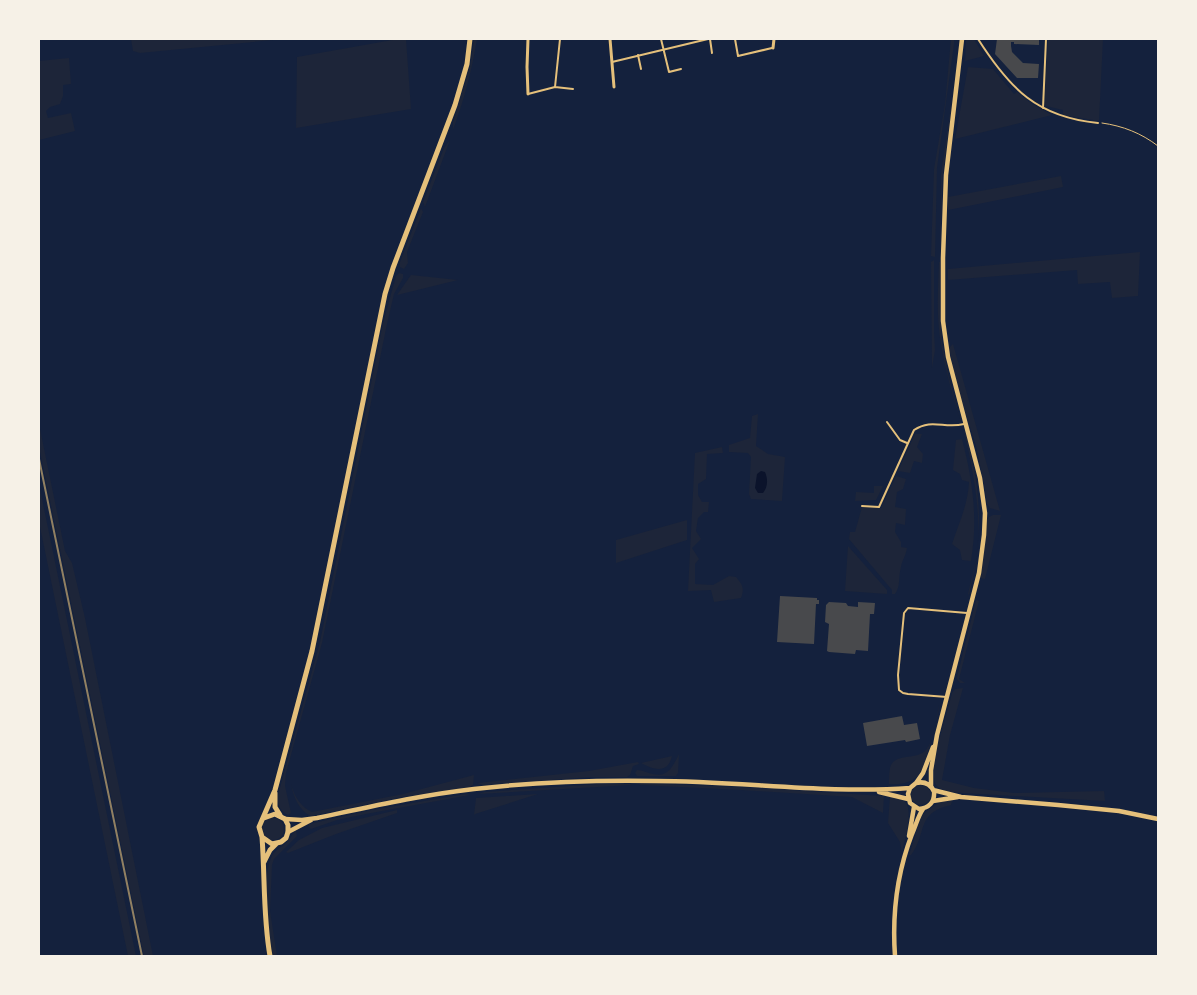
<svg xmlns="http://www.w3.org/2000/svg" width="1197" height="995" viewBox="0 0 1197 995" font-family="Ubuntu,sans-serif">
	<rect width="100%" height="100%" fill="#14213d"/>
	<path fill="#1d2539" d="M 131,39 L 283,39 L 140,53 L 133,51 Z
		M 398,39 L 406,39 L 411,109 L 296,128 L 297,57 Z
		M 474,39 L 477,39 C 472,70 464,100 453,130 L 453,122 L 470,67 Z
		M 951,39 L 954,39 L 954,44 L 937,168 L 935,257 L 931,256 L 934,169 L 945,104 Z
		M 966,39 L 974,39 L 984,56 L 965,61 Z
		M 1048,39 L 1103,39 L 1099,121 L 1063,115 L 1063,110 L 1046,106 L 1044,104 Z
		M 69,58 L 71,84 L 63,85 L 63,96 L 60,104 L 50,107 L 46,111 L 48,118 L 71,113 L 75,131 L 39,140 L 39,61 Z
		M 968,67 L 993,69 L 1014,94 L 1017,92 L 1032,104 L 1052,115 L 955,139 Z
		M 954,86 L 943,174 L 940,254 L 941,174 Z
		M 450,140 L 447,148 L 425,207 L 423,202 L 444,148 Z
		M 1061,176 L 1063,187 L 948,210 L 948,197 Z
		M 421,208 L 423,212 L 407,252 L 408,263 L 404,269 L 400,267 L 400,262 Z
		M 1140,252 L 1138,296 L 1112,298 L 1110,282 L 1078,284 L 1077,270 L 948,280 L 948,269 Z
		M 934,260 L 934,332 L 935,350 L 932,368 L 931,262 Z
		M 939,262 L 940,262 L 940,302 L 942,342 L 948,374 L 960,419 C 952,394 945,369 941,344 C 936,317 938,289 939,262 Z
		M 399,273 L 403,274 L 403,278 L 394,294 L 387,324 L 322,643 L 286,773 L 285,786 L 291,813 L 288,815 C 280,811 277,805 278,795 L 320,642 L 383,323 L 396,276 Z
		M 411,275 L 458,280 L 397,295 Z
		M 953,344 L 1000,511 L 990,508 L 987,504 L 984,484 L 976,446 L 958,389 L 949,348 Z
		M 758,414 L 756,446 L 768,454 L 785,457 L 782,501 L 751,499 L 749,494 L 751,457 L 748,453 L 729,452 L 729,445 L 750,438 L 752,416 Z
		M 39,424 L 65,551 L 72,563 L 85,618 L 153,956 L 144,956 L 39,447 Z
		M 964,430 C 969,439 970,450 972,460 C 983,505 980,550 969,595 L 968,594 C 972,577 977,559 978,541 C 980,503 972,467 964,430 Z
		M 915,434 L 922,434 L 917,447 L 923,454 L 922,463 L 914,461 L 910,473 L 898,471 Z
		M 962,439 C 973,481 978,519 971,561 L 962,560 L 960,550 L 952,544 C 959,523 968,504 969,482 L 962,480 L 960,474 L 953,470 L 956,440 Z
		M 722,447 L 723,453 L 707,454 L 706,479 L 698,484 L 698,495 L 702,502 L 709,502 L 708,512 L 704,512 L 698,518 L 696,531 L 701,539 L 692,548 L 699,559 L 695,564 L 695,584 L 713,585 L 729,576 L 736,577 C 742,584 745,588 741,598 L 714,602 L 711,590 L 688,591 L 695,453 Z
		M 896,476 L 906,479 L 903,489 L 897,492 L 895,507 L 906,509 L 905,525 L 896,523 L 895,532 L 901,542 L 901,547 L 907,548 C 906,556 902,560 901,567 C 898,577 901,586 895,594 L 892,594 L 892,590 L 849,539 L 850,532 L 855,532 L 862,507 L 881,508 Z
		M 39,484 L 136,956 L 128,956 L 39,522 Z
		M 874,486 L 883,486 L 876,500 L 855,501 L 856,492 L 874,493 Z
		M 993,515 L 1001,515 L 985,579 L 980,578 L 986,538 L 986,521 L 989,517 Z
		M 687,520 L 687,540 L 616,563 L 616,540 Z
		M 848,546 L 887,590 L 887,594 L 845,591 Z
		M 976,600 L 979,601 L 959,679 L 965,683 L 960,683 L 957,679 L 957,677 Z
		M 963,688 L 950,735 L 942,780 L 974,788 L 1014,793 L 1104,791 L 1105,801 L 962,793 C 954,792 941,792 936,785 C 927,772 948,711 952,693 L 955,689 Z
		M 939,705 C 939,715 925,769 918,776 C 910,783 900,785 889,784 C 889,779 889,773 890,768 C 894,752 916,761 926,750 C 935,739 936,718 939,705 Z
		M 679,754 L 678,773 L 676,776 L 637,776 L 635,773 L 637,770 C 643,770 647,773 653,774 C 668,778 673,766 679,754 Z
		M 672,756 C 668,774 654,770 641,763 Z
		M 638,762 L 639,764 L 633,766 L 630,775 L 627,777 L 591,777 L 483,785 L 477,783 L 589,771 Z
		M 474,775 L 473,785 L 470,787 L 403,797 L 311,816 C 299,811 293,796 291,784 C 294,795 300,807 312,812 L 403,794 Z
		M 641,783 L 741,787 L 884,796 L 883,813 L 852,797 L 741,790 L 639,785 Z
		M 598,784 L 630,784 L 632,785 L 479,794 L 484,792 Z
		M911 795a10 10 0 1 1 20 0a10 10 0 1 1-20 0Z
		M 466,794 L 470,795 L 371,813 L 337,820 L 311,829 L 308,826 L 309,824 L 371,810 Z
		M 538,794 L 475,814 L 474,815 L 476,798 Z
		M 890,796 C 895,797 901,798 905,802 C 914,811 904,841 902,853 L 900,842 L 888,823 Z
		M 947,800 L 952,801 L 951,805 C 915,813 928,833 911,855 L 909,855 L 921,817 C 927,809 937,803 947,800 Z
		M 397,810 L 397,813 L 336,834 L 288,853 L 286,852 L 299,840 L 322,828 Z
		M262 829a11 11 0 1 1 22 0a11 11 0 1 1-22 0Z
		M 296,830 L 297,836 L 274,859 L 272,865 L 270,911 L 277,956 L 273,956 C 269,931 261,881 271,858 C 274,850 281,848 287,842 C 291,838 292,834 296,830 Z"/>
	<path fill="#0b132b" d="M 761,471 L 765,472 C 768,479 768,487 763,493 L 758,493 L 755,488 L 757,474 Z"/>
	<path fill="#48494c" d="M 997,39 L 1039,39 L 1039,45 L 1014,44 L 1014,42 L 1011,42 L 1011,46 L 1012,52 L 1023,63 L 1039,64 L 1038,78 L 1017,78 L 995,54 Z
		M 780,596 L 817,598 L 817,600 L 819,600 L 819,604 L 816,604 L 814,644 L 777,642 Z
		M 829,602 L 846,603 L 848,606 L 858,607 L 858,602 L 875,603 L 874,614 L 870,614 L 868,651 L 856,650 L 855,654 L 829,652 L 827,651 L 829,624 L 825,622 L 826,605 Z
		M 902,716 L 904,725 L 917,723 L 920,739 L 906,742 L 905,740 L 867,746 L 863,723 Z"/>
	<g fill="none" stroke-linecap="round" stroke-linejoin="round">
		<path stroke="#e5c07b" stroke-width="1" d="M 1102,123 C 1123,126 1141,133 1158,146"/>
		<path stroke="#e5c07b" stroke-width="2" d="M 661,39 L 669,72 L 681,69
			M 710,39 L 712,53
			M 735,39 L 738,56 L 772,48
			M 978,39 C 1010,89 1037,117 1098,123
			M 638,55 L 641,69
			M 612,62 L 708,39
			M 555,87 L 573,89
			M 528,94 L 555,87 L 560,39
			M 1043,108 L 1046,39
			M 887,422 L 900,440 L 907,443
			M 862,506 L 879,507 L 914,430 C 932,418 944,429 964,424
			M 947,697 L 908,694 L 903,693 L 899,690 L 898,675 L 904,613 L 908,608 L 967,613"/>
		<path stroke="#e5c07b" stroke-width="3" d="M 528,39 L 527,67 L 528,94
			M 610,39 L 614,87
			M 773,48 L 774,39"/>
		<path stroke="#e5c07b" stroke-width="4.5" d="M 931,787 L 931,770 L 937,735 L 979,573 L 984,535 L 985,513 L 980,478 L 948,357 L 943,321 L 943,258 L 946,175 L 962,39
			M 910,788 L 908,794 L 910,803 L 919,809 C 929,808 935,802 934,791 C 930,784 924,781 916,783
			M 910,788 L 916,783 L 923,773 L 933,747
			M 933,790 L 961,797 L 1058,805 L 1119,811 L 1158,819
			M 879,792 L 908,799
			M 933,801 L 958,797
			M 285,819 L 302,820 L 317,818 C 369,807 421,795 474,789 C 534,782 595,780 656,781 C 740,781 826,794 910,788
			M 288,832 L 311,820
			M 909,836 L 914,807
			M 895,956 C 892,914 897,873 912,834 C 916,825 918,816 923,809"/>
		<path stroke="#e5c07b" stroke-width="5" d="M 275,793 L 275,807 L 280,815
			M 264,818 L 275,814 L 285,819 L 288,825 L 288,832 L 286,838 L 281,842 L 272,844 L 262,837 L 259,827 L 275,790 L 312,651 L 385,294 L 393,268 L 455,105 L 467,64 L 470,39
			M 262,837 C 265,877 263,917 270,956
			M 264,862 L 270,850 L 276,844"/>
		<path stroke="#918062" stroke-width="2" d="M 39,459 L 142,956"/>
	</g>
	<rect width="1197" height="995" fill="none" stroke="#f6f1e7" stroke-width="80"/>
</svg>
